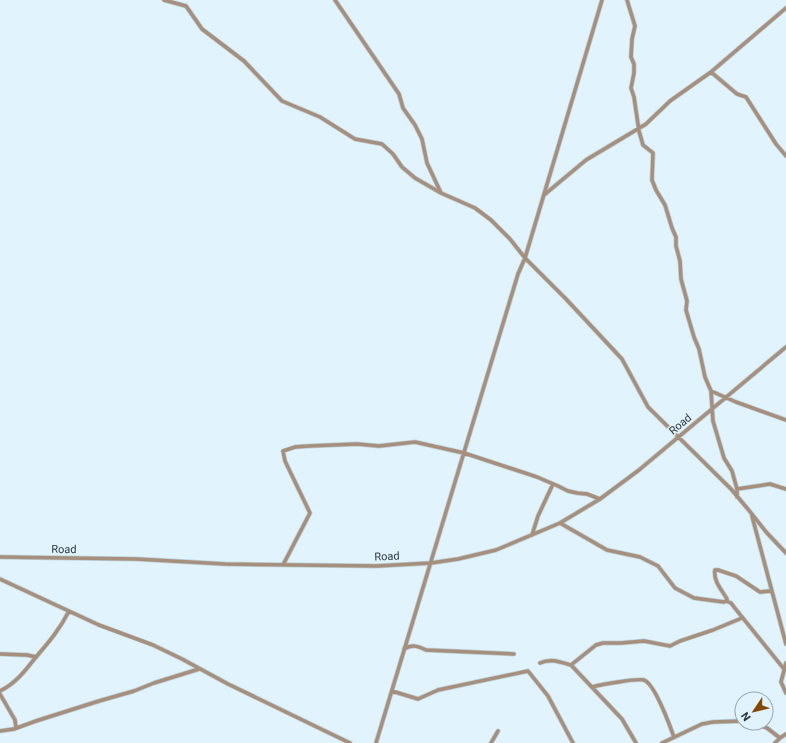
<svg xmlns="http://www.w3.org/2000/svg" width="786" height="743" viewBox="0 0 786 743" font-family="Roboto,sans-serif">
	<rect width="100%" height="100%" fill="#e1f3fc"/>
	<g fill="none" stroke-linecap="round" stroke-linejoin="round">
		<g stroke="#bdced6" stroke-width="5">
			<path id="street" d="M 164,0 L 186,6 L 202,29 L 244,61 L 282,101 L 320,117 L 355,139 L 382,144 L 393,154 L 402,167 L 415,178 L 441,193
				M 335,0 L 399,94 L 403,108 L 415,125 L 422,139 L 427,163 L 441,193 L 475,208 L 491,220 L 510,239 L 525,258 L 566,299 L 622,359 L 648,407 L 731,489 L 747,508 L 767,533 L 786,553
				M 627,0 L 635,26 L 632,39 L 631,57 L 634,64 L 634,73 L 631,88 L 634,97 L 639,131 L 643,145 L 653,153 L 652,180 L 656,190 L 665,205 L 672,228 L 676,237 L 676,246 L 680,261 L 681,279 L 687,301 L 686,310 L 694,337 L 699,349 L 705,377 L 711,391 L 713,421 L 724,458 L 732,471 L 737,489
				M 711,72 L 737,94 L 746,97 L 776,144 L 786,156
				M 544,195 L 586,160 L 646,124 L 670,101 L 711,72 L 786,8
				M 711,391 L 736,402 L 786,420
				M 737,497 L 737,489 L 770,484 L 786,489
				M 752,516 L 786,644
				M 560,523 L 607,550 L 640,557 L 658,566 L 675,588 L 694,598 L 724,602 L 726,601 L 727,599 C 722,590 713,581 715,570 L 718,570 L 736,576 L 760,592 L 771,591
				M 532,535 L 538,516 L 553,484
				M 0,557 L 136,559 L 225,564 L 377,566 L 431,563 L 458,559 L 496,550 L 560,523 L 600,499 L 639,470 L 786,347
				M 283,565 L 310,513 L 285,461 L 283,451 L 295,447 L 309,446 L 357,444 L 379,446 L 415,442 L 464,453 L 537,477 L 558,486 L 568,491 L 577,493 L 587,494 L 600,499
				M 0,579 L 99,625 L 153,645 L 182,659 L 228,684 L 350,743
				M 726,601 L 731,603 L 734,607 L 784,669
				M 404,649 C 412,644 418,646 426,650 L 514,654
				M 0,654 L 27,655 L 36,657
				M 540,663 C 550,658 560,662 571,665 L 596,645 L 603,643 L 621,643 L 644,641 L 670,646 L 680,641 L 713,630 L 742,618
				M 786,663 L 781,682 L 786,693
				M 571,665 L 622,719 L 636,743
				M 592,687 C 600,685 637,678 644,680 C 655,684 670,726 674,737
				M 0,691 C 16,683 25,671 36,657 C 49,642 60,629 69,611
				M 392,691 L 418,699 L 438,690 L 528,671 L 548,696 L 573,743
				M 0,694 L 15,720 L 16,728
				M 753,723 L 767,728 L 780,738 L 786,734
				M 0,731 L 14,729 L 36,721 L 99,701 L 134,691 L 154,683 L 199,669
				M 376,743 L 518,274 L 525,258 L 602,0
				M 491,743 L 498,731
				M 662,743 L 702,724 L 713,722 L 742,721
				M 775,743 L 780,738"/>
		</g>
		<use href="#street" stroke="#a68f7d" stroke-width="3.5"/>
	</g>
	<g text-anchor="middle" stroke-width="3" stroke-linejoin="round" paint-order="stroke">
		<g font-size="11" fill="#2c383d" stroke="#e1f3fc">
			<text transform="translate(680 424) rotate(-40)" y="4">Road</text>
			<text transform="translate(64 549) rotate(1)" y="4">Road</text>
			<text transform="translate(387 556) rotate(-2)" y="4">Road</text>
		</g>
	</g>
	<g transform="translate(754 711) rotate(235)"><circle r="19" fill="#e1f3fc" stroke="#99a8b0"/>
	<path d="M0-3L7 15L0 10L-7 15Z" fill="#834700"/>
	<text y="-6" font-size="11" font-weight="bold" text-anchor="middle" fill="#2c383d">N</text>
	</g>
</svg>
